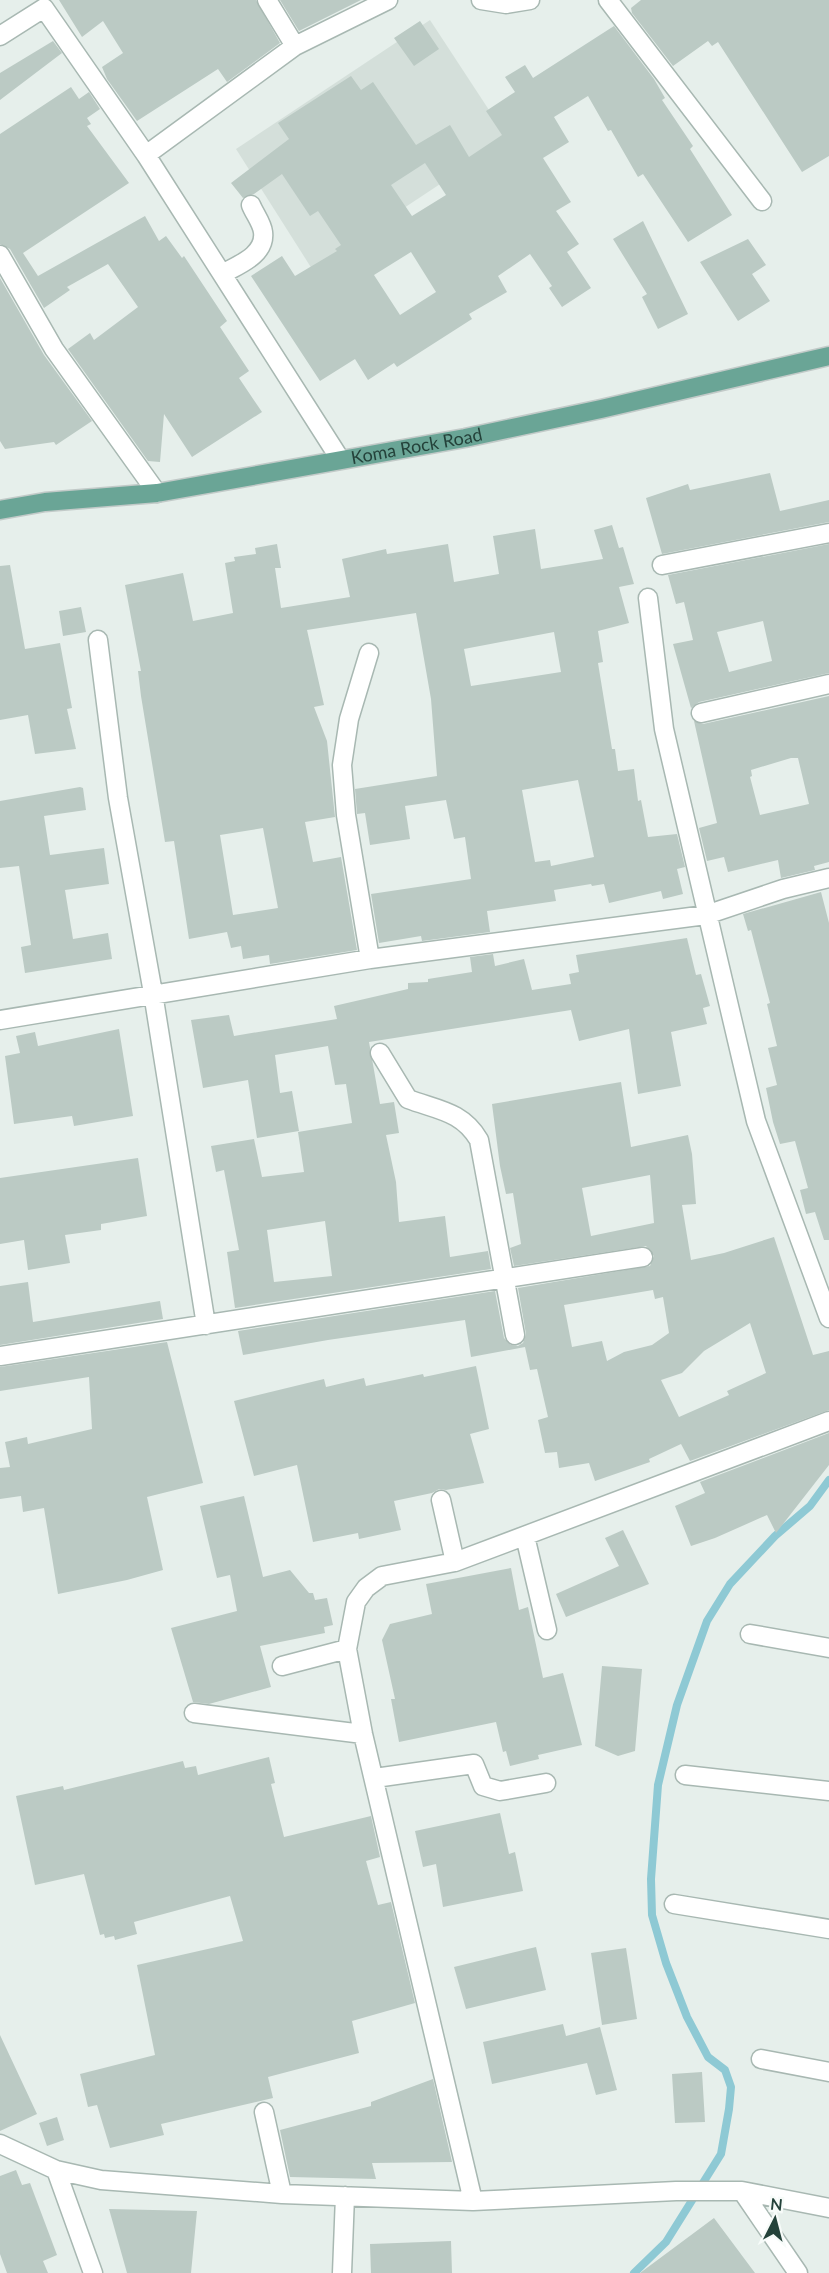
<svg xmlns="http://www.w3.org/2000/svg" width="829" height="2273" viewBox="0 0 829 2273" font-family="Lato,sans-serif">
	<rect width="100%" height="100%" fill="#e6efeb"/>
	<path fill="#d4dfda" d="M 430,20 L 508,139 L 312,269 L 236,149 Z"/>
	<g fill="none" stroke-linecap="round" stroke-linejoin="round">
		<path stroke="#8ec9d4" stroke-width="8" d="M 634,2273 L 666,2242 L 721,2154 L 729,2109 L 731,2087 L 725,2070 L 708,2057 L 687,2017 L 666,1963 L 652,1915 L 651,1879 L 658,1785 L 677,1705 L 707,1621 L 730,1584 L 775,1536 L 810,1506 L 829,1480"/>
	</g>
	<path fill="#bbcac4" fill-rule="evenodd" d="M 59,0 L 256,0 L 280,43 L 227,82 L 218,69 L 137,121 L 107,79 L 102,67 L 123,53 L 103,21 L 82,37 Z
		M 280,0 L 361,0 L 299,31 Z
		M 641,0 L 829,0 L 829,156 L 802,172 L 718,42 L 712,46 L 708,41 L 673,66 L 632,13 L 631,8 Z
		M 420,21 L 439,49 L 414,66 L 394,38 Z
		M 614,26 L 654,79 L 665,98 L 662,100 L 693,146 L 690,149 L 732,215 L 688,242 L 643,174 L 638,177 L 611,130 L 608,131 L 588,96 L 554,117 L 569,142 L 543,158 L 571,202 L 556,211 L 579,244 L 567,252 L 591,288 L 562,307 L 549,288 L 552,286 L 530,254 L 498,276 L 507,292 L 469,314 L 472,319 L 397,367 L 394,363 L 368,380 L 355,359 L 320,381 L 251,276 L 282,256 L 295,276 L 337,251 L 335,249 L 341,245 L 318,211 L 310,216 L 282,174 L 254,194 L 243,198 L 231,183 L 289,139 L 278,123 L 351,76 L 361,90 L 373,82 L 416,145 L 450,125 L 469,157 L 502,135 L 486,111 L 515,92 L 505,77 L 525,65 L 533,78 ZM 425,163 L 446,195 L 412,216 L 391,185 ZM 411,252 L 436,292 L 400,315 L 374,275 Z
		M 53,41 L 62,53 L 0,100 L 0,73 Z
		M 71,87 L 79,99 L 89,92 L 100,109 L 87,118 L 91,124 L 87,126 L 129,183 L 23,253 L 38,276 L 145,216 L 159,241 L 166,236 L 182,258 L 184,256 L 227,321 L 220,327 L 249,371 L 239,378 L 262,412 L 192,457 L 164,414 L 160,462 L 148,461 L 68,349 L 90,333 L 94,340 L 138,307 L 108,264 L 67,287 L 70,290 L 44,308 L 10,249 L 0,244 L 0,134 Z
		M 643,221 L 688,314 L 658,329 L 642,297 L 647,294 L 613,239 Z
		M 748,239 L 766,265 L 752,274 L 770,301 L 738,321 L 700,262 Z
		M 0,278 L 44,355 L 92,421 L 56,445 L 54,442 L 5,449 L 0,441 Z
		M 770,473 L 780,511 L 829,500 L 829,522 L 662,554 L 646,498 L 688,484 L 690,490 Z
		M 612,525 L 619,548 L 623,547 L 634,584 L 619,587 L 629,623 L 598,631 L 603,662 L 598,663 L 612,749 L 615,749 L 618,771 L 634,769 L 638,801 L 641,800 L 648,837 L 677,834 L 685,867 L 677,869 L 683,894 L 663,899 L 661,891 L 609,903 L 604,884 L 592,886 L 591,884 L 554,890 L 556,901 L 487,911 L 490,932 L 422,941 L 421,936 L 379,943 L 371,894 L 471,879 L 465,837 L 454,839 L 446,800 L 405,806 L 410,839 L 370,845 L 365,813 L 357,814 L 355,789 L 437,776 L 431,699 L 416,613 L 307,630 L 324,705 L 314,707 L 327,741 L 335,817 L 305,822 L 313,862 L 341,857 L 357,950 L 270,964 L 269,955 L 243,959 L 241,946 L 231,948 L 227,932 L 189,939 L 174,841 L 165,842 L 141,696 L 138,671 L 141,671 L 125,585 L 183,573 L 193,621 L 233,613 L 225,563 L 235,561 L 234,557 L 256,554 L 255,548 L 277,544 L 281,568 L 275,568 L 281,608 L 350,597 L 342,559 L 386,549 L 387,554 L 448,544 L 454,582 L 499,574 L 493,536 L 535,529 L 541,569 L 603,559 L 594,530 ZM 554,632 L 561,672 L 471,686 L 464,649 ZM 578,780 L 594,857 L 551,866 L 550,860 L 535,862 L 522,790 ZM 263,828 L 278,908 L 233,915 L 220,835 Z
		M 829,544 L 829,673 L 699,702 L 691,708 L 673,644 L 693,640 L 684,602 L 676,604 L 668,575 ZM 763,621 L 772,661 L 729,672 L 717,632 Z
		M 10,565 L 25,649 L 60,643 L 72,708 L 67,709 L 76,749 L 35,754 L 28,715 L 0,720 L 0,566 Z
		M 81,607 L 86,632 L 63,636 L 59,611 Z
		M 829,696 L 829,862 L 814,866 L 815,870 L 781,878 L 778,860 L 728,872 L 724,857 L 707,861 L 699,828 L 717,823 L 694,721 L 703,724 ZM 791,758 L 798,758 L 809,804 L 760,815 L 750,777 L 752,776 L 751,770 Z
		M 80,787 L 83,788 L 86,810 L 44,816 L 50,855 L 104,848 L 109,884 L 65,890 L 73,939 L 108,933 L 112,959 L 25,973 L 21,947 L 31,945 L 19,866 L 0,868 L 0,801 Z
		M 821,892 L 829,923 L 829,1240 L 824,1240 L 815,1212 L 806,1214 L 800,1190 L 808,1188 L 795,1141 L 780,1144 L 773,1122 L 766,1088 L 777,1085 L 768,1048 L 777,1046 L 767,1004 L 770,1003 L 751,930 L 748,931 L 743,914 Z
		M 687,938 L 696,975 L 701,974 L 710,1006 L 703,1008 L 707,1024 L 671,1032 L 681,1086 L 638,1094 L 629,1029 L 579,1041 L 571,1010 L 369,1042 L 380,1104 L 394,1102 L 399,1133 L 386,1135 L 396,1182 L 399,1222 L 445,1216 L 450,1257 L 488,1251 L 491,1269 L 235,1308 L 227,1252 L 239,1250 L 224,1170 L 216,1172 L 211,1146 L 254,1139 L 262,1177 L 304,1172 L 298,1132 L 352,1123 L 346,1084 L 335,1085 L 328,1046 L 275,1055 L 280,1093 L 292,1091 L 299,1131 L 257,1138 L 248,1080 L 203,1088 L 191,1020 L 229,1015 L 234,1036 L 337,1019 L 334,1006 L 408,989 L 408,983 L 428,982 L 428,979 L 472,972 L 470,957 L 493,954 L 495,966 L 524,959 L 532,990 L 571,984 L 569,974 L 579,972 L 576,955 ZM 325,1221 L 332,1276 L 274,1282 L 267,1230 Z
		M 119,1029 L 133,1116 L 74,1126 L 72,1116 L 14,1124 L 5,1056 L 20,1053 L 16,1036 L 35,1032 L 38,1046 Z
		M 621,1082 L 631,1147 L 688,1135 L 692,1154 L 696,1204 L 682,1205 L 691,1260 L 724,1253 L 774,1237 L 813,1355 L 829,1351 L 829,1410 L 690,1461 L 681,1444 L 649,1459 L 650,1462 L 595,1481 L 589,1463 L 559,1468 L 557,1452 L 545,1453 L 538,1420 L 548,1417 L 537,1369 L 530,1370 L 525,1347 L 471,1357 L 465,1320 L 328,1340 L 243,1355 L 238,1331 L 495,1291 L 504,1338 L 511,1345 L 518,1346 L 523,1343 L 526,1334 L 518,1288 L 650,1266 L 654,1256 L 646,1246 L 514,1266 L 510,1248 L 521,1244 L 513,1193 L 506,1194 L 500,1166 L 492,1104 ZM 650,1175 L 654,1223 L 591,1236 L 582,1188 ZM 653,1290 L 655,1299 L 663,1297 L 669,1333 L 652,1345 L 624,1352 L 607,1361 L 602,1341 L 572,1347 L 564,1305 ZM 750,1323 L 766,1373 L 727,1391 L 729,1395 L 679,1417 L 661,1380 L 682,1373 L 704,1351 Z
		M 138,1158 L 147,1216 L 101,1224 L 101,1230 L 65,1235 L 70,1263 L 28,1270 L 24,1240 L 0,1244 L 0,1178 Z
		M 28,1282 L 33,1322 L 160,1301 L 163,1319 L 0,1345 L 0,1286 Z
		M 167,1342 L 203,1483 L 147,1497 L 163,1570 L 127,1580 L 58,1594 L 44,1508 L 23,1512 L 21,1496 L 0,1499 L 0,1468 L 10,1467 L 5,1442 L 27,1437 L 28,1444 L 92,1429 L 89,1377 L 0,1391 L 0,1367 Z
		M 476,1366 L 489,1429 L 470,1434 L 484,1483 L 446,1490 L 439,1489 L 432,1493 L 394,1501 L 401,1530 L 359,1539 L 358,1533 L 313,1542 L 297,1465 L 254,1476 L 234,1401 L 324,1379 L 326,1387 L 364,1378 L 366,1386 L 423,1374 L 424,1377 Z
		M 829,1433 L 829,1465 L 776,1533 L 767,1515 L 715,1538 L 691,1546 L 675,1506 L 705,1493 L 700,1482 Z
		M 244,1496 L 263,1577 L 290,1570 L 309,1593 L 313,1593 L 315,1600 L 327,1598 L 333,1625 L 324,1627 L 325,1633 L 260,1646 L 271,1687 L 209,1704 L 193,1702 L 171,1628 L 237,1611 L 230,1575 L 217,1578 L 200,1506 Z
		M 623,1530 L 649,1584 L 566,1617 L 556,1594 L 619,1566 L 605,1538 Z
		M 511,1568 L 519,1610 L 528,1607 L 543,1678 L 563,1673 L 582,1745 L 538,1755 L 539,1759 L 510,1766 L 506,1751 L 503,1752 L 496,1722 L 399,1742 L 391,1699 L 395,1699 L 382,1640 L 390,1624 L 432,1614 L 426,1584 Z
		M 602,1666 L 642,1669 L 635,1751 L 618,1756 L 595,1746 Z
		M 269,1757 L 275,1783 L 271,1784 L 284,1837 L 371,1816 L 380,1857 L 366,1861 L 378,1905 L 391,1902 L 415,2003 L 352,2021 L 359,2053 L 268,2077 L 273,2098 L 161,2124 L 164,2135 L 110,2148 L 97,2105 L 88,2107 L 80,2074 L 155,2055 L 137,1965 L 243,1941 L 230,1896 L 134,1922 L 137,1934 L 115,1940 L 114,1936 L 105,1938 L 104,1934 L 100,1935 L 84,1874 L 35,1885 L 16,1796 L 63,1786 L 64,1790 L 183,1761 L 185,1768 L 196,1766 L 198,1775 Z
		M 500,1813 L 509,1854 L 515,1852 L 523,1891 L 443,1907 L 436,1864 L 423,1867 L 415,1831 Z
		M 536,1947 L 546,1990 L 466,2009 L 454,1967 Z
		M 626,1948 L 637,2019 L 602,2025 L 591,1953 Z
		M 563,2024 L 566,2036 L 600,2027 L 617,2090 L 596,2095 L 587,2063 L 492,2084 L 483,2042 Z
		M 0,2035 L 37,2114 L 0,2131 Z
		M 702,2072 L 705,2122 L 675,2123 L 672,2074 Z
		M 433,2079 L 452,2162 L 372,2163 L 376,2179 L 290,2177 L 280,2130 L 371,2106 L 371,2102 Z
		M 57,2117 L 64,2140 L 47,2146 L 39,2123 Z
		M 16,2170 L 22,2185 L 30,2183 L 57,2255 L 43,2261 L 48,2273 L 7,2273 L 0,2254 L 0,2176 Z
		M 109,2209 L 197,2211 L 191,2273 L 127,2273 Z
		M 714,2218 L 755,2273 L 640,2273 Z
		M 451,2241 L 452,2273 L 371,2273 L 370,2244 Z"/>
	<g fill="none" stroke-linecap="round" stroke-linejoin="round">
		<g stroke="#a8b8b2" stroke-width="21">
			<path id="minor" d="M 267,0 L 295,46
				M 481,0 L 506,4 L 530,0
				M 608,0 L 762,201
				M 0,36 L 44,8 L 146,155 L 340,459
				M 146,155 L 295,46 L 388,0
				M 0,255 L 54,349 L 157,493
				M 222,274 C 238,265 266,255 263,232 C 262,223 254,213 251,205
				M 662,565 L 829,533
				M 648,598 L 664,729 L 756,1121 L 829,1318
				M 98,640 L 118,798 L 153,993 L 206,1325
				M 369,653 L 349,719 L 342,765 L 346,815 L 370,959
				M 701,713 L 829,684
				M 0,1020 L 370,959 L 706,915 L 783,889 L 829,878
				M 380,1053 L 408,1099 C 437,1110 462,1111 479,1140 L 515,1335
				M 0,1356 L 643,1257
				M 441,1500 L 455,1562 L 382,1576 L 366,1588 L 356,1602 L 347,1649 L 363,1734 L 473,2201
				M 525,1536 L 547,1630
				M 455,1562 L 829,1421
				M 750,1634 L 829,1648
				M 282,1666 L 347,1649
				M 194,1713 L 363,1734
				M 685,1775 L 829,1791
				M 375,1778 L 474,1764 L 483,1786 L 500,1791 L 546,1783
				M 674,1904 L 829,1929
				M 761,2059 L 829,2072
				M 264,2112 L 282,2194
				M 0,2144 L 56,2170 L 101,2180 L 282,2194 L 473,2201 L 676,2191 L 742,2191 L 829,2208
				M 56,2170 L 93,2273
				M 742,2191 L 798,2273
				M 342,2273 L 345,2196"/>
		</g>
		<g stroke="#c2cac8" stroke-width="21">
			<g id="major">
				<path id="s1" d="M 0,510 L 45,502 L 157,493 L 465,438 L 601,409 L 829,356"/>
			</g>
		</g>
		<use href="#minor" stroke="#fff" stroke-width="18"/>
		<use href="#major" stroke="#6aa596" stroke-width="18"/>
	</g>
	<g text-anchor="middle" stroke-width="5" stroke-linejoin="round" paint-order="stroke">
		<g font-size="18" fill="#24423a" stroke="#f7fbf9">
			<text dy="6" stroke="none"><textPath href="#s1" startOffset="422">Koma Rock Road</textPath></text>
		</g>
	</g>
	<g transform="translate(775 2219) rotate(6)" stroke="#f7fbf9" stroke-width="4.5" paint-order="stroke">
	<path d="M0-4.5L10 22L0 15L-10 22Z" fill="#24423a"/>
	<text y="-9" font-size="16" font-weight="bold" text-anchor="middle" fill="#24423a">N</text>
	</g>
</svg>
